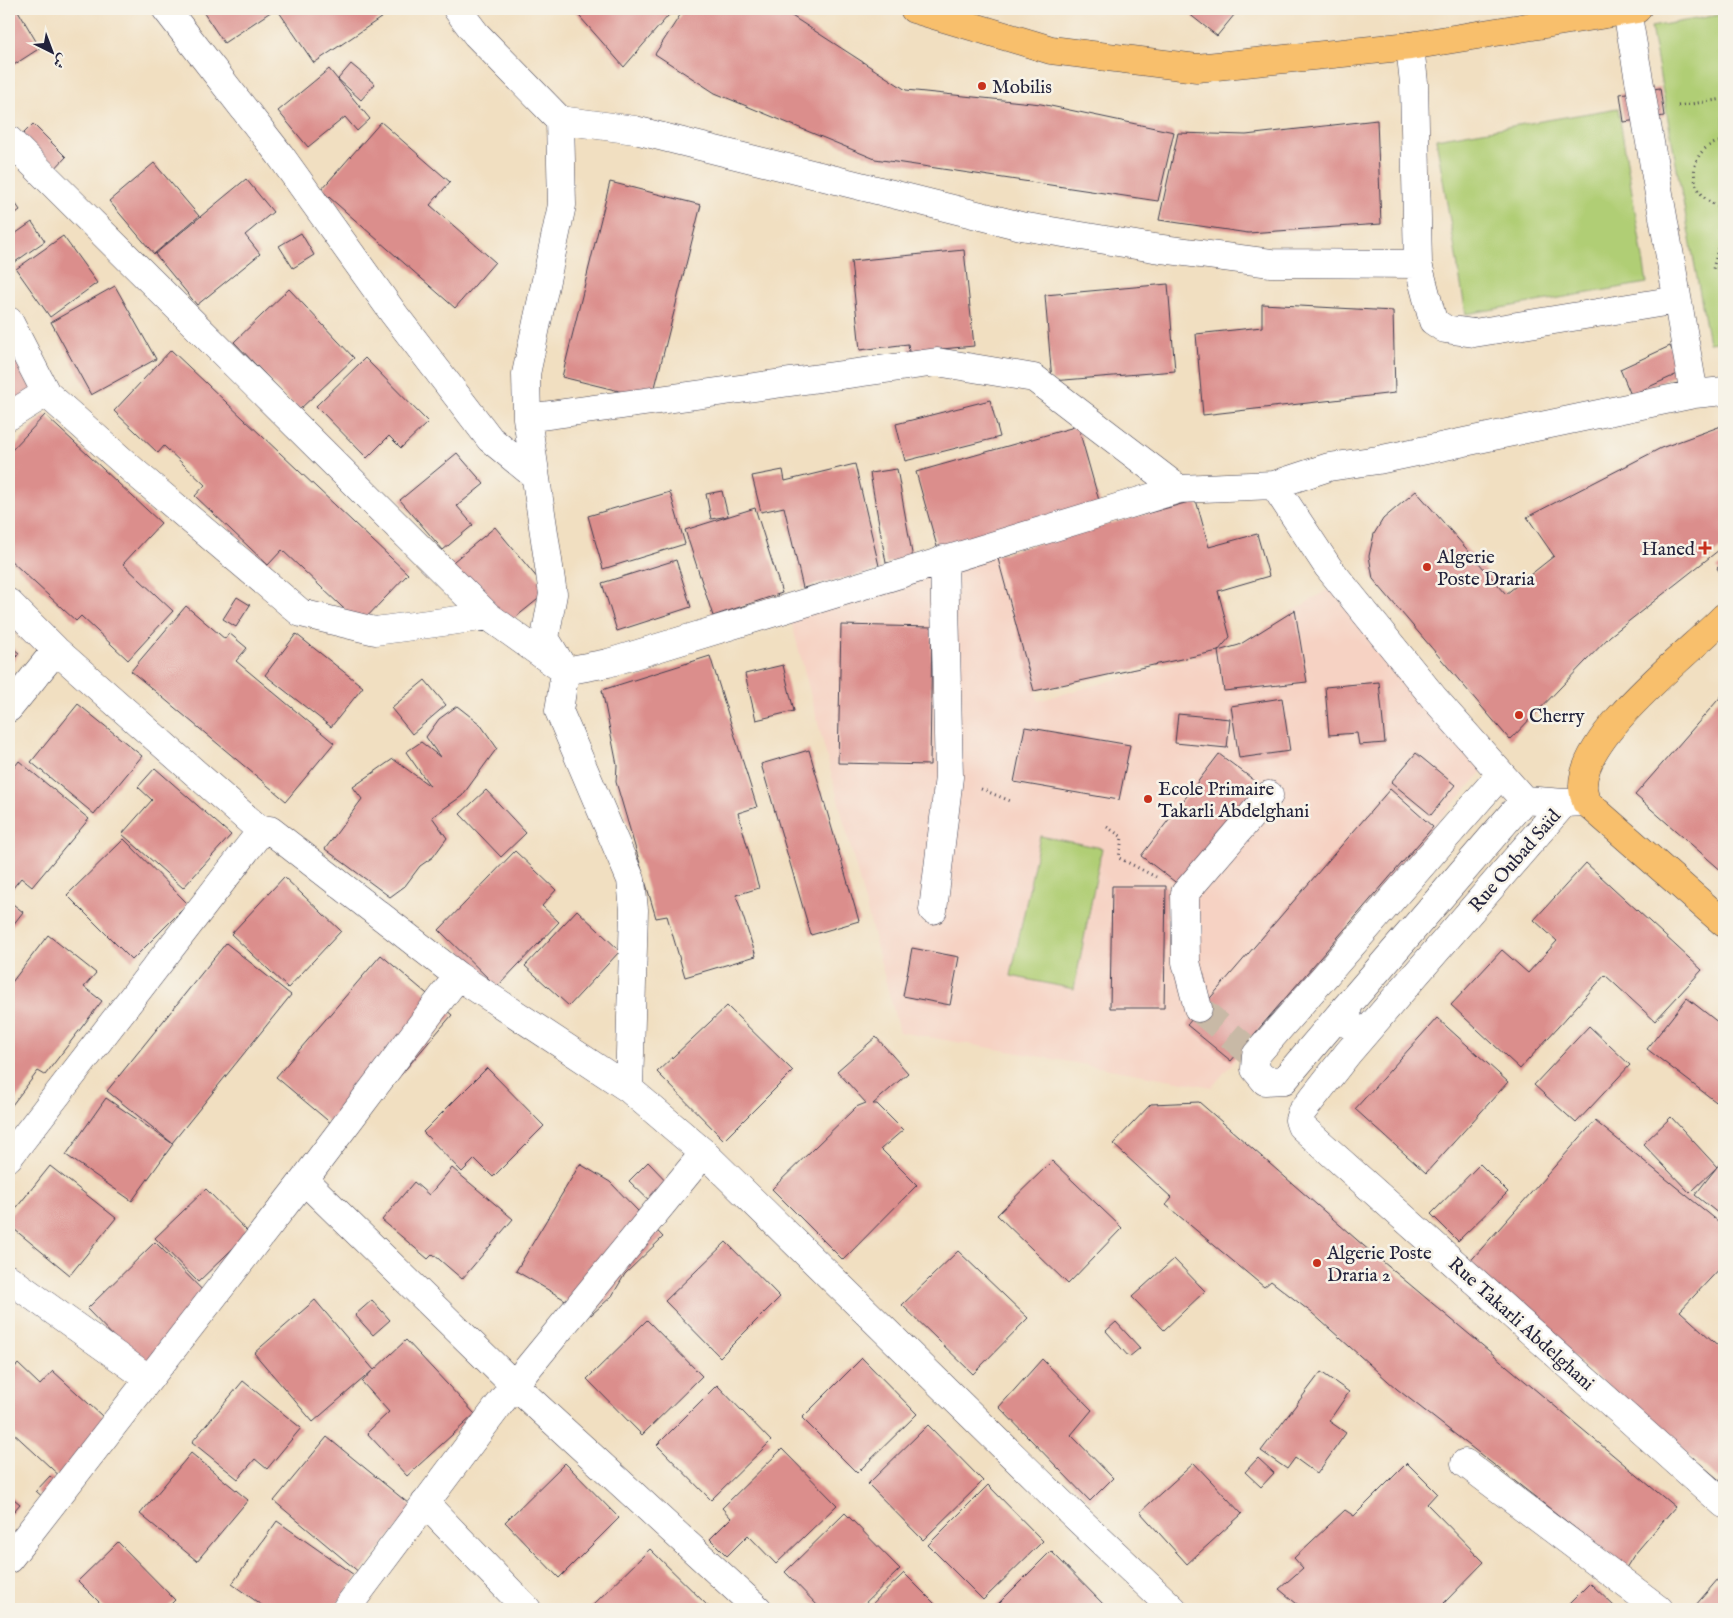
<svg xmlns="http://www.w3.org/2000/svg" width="1733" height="1618" viewBox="0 0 1733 1618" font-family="'IM FELL English',Amiri,serif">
	<rect width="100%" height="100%" fill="#f7f3e8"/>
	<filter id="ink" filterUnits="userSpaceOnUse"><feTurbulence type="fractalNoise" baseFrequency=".02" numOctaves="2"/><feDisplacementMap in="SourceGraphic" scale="10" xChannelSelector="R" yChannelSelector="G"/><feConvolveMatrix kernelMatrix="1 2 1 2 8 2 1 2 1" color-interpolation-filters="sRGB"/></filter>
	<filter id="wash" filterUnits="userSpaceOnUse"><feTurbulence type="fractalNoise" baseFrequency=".0096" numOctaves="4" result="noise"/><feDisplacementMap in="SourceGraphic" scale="20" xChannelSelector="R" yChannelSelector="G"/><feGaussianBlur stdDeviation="1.12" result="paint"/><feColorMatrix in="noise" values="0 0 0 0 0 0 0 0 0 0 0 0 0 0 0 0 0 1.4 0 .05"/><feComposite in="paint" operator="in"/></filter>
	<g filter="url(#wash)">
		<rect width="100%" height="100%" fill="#f1dfc1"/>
		<path fill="#f6d2c3" d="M 997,551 L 1038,701 L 1239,645 L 1330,588 L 1483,771 L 1433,827 L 1212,1087 L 899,1032 L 791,620 Z"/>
		<path fill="#b0ce75" stroke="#697858" d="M 1724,14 L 1724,341 L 1709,343 L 1651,27 Z
			M 1618,108 L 1647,283 L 1466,314 L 1436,139 Z
			M 1040,836 L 1102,848 L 1074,989 L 1011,976 Z"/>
		<g id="blocks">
			<path fill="#db8e8c" d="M 9,9 L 17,9 L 40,48 L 9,68 Z
				M 201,9 L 275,9 L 224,43 Z
				M 277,9 L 394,9 L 314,63 Z
				M 573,9 L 674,9 L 624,67 Z
				M 684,9 L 781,9 L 906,90 L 1041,104 L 1174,132 L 1158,201 L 875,159 L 715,93 L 655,54 Z
				M 1183,9 L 1239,9 L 1217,36 Z
				M 351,64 L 375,84 L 361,100 L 338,79 Z
				M 329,69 L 370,119 L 357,131 L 345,117 L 308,147 L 278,111 Z
				M 1660,88 L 1664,116 L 1624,122 L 1620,94 Z
				M 1377,120 L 1381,224 L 1248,233 L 1159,220 L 1178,133 L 1246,135 Z
				M 381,122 L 450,182 L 430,205 L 495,262 L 455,308 L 321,190 Z
				M 33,124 L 66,157 L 50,174 L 17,140 Z
				M 154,163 L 199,216 L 154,254 L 109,201 Z
				M 246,179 L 273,212 L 245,235 L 260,254 L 197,305 L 155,254 Z
				M 610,182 L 701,205 L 652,399 L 562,377 Z
				M 9,194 L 20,210 L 9,218 Z
				M 32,222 L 45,241 L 15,262 L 9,252 L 9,238 Z
				M 301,233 L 314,255 L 293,268 L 279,246 Z
				M 63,236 L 97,283 L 50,317 L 16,269 Z
				M 964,250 L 974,346 L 909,352 L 908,344 L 860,350 L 851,261 Z
				M 1168,284 L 1175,371 L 1052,381 L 1045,295 Z
				M 115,286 L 156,359 L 91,395 L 51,322 Z
				M 289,289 L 354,358 L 299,410 L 234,342 Z
				M 1262,304 L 1393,311 L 1395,393 L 1203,415 L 1196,334 L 1262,327 Z
				M 9,343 L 37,394 L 9,409 Z
				M 1670,346 L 1682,372 L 1631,395 L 1620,369 Z
				M 171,350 L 408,574 L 360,624 L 282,550 L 268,565 L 195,496 L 205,485 L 164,446 L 158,453 L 114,411 Z
				M 365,358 L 428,422 L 401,448 L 389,436 L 367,458 L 316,406 Z
				M 990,400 L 1000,437 L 905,461 L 896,424 Z
				M 45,415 L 161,523 L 123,564 L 173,611 L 128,660 L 81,616 L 76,621 L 9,559 L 9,453 Z
				M 1724,425 L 1724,546 L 1610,636 L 1510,740 L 1373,579 L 1369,556 L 1374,534 L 1383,519 L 1416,491 L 1506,594 L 1554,556 L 1527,517 L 1661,448 Z
				M 1078,426 L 1100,504 L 938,550 L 916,472 Z
				M 457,453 L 484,484 L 457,506 L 473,525 L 443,550 L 400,500 Z
				M 855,464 L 880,570 L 803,588 L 784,507 L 761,512 L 752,476 L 783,470 L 785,481 Z
				M 897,469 L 913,559 L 886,563 L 870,473 Z
				M 722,491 L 728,516 L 711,519 L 706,494 Z
				M 670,492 L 685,544 L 603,569 L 588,516 Z
				M 1196,500 L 1209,547 L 1257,534 L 1269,576 L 1218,591 L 1230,637 L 1218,651 L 1034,691 L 997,555 Z
				M 755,508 L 782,593 L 713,616 L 685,530 Z
				M 495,527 L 548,591 L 500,630 L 448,566 Z
				M 676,560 L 691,607 L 617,631 L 602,583 Z
				M 1724,563 L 1724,579 L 1717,568 Z
				M 237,597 L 250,605 L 236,627 L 223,619 Z
				M 186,606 L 225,639 L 229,633 L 247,648 L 236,661 L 334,743 L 286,801 L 131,671 Z
				M 1295,610 L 1307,682 L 1224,691 L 1218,651 L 1239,645 Z
				M 841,625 L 932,627 L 930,765 L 838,763 Z
				M 296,634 L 363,687 L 331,727 L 265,675 Z
				M 9,645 L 19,653 L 9,667 Z
				M 710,656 L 757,807 L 738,813 L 759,888 L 736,895 L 756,956 L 685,977 L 667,916 L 656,918 L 616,782 L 617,765 L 602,690 Z
				M 783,665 L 794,711 L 756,720 L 745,674 Z
				M 425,680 L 446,705 L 412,734 L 391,708 Z
				M 1379,682 L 1385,743 L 1359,745 L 1357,733 L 1329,735 L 1325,687 Z
				M 1724,693 L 1724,873 L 1635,795 Z
				M 1282,698 L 1290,751 L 1239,758 L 1231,706 Z
				M 78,704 L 142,756 L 94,814 L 31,762 Z
				M 457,706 L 480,724 L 497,748 L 462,796 L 432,817 L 447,838 L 433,857 L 420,866 L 405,886 L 390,897 L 325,849 L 362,799 L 353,787 L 393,759 L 430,786 L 406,752 L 421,742 L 440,757 L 426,737 L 439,719 Z
				M 1178,714 L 1230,719 L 1227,748 L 1175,743 Z
				M 1025,727 L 1130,745 L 1119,800 L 1014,782 Z
				M 809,750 L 859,921 L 811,935 L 761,764 Z
				M 1416,753 L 1455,785 L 1431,815 L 1391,782 Z
				M 1219,754 L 1262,786 L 1183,888 L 1141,856 Z
				M 9,759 L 14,764 L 9,770 Z
				M 19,761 L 89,819 L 32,887 L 21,878 L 9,893 L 9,774 Z
				M 155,768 L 231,835 L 183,888 L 122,834 L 152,800 L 138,787 Z
				M 1390,789 L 1433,827 L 1231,1061 L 1187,1025 Z
				M 486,790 L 526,833 L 501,857 L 460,814 Z
				M 124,839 L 188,904 L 132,960 L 67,895 Z
				M 515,851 L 556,890 L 542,906 L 559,922 L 497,987 L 439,930 Z
				M 1586,863 L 1702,970 L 1655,1021 L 1605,975 L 1520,1069 L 1451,1005 L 1502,950 L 1528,973 L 1557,941 L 1534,920 Z
				M 284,877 L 341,931 L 288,988 L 231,934 Z
				M 1112,886 L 1166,886 L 1164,1008 L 1110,1008 Z
				M 9,901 L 23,912 L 9,930 Z
				M 577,910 L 620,951 L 569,1006 L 525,966 Z
				M 48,935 L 96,973 L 84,987 L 102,1001 L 45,1075 L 38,1071 L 9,1109 L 9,986 Z
				M 226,943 L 291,995 L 172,1143 L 107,1091 Z
				M 912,948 L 959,957 L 950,1005 L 903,996 Z
				M 381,955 L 452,1015 L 399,1077 L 333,1125 L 276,1077 Z
				M 1687,998 L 1724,1027 L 1724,1108 L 1647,1049 Z
				M 727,1006 L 793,1071 L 724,1140 L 657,1072 Z
				M 1437,1018 L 1508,1082 L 1426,1173 L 1355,1109 Z
				M 1589,1026 L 1630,1065 L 1576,1123 L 1534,1085 Z
				M 876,1037 L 908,1073 L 873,1104 L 877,1104 L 903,1130 L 881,1149 L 917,1185 L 843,1260 L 772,1189 L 856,1107 L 866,1103 L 837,1071 Z
				M 487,1068 L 544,1126 L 493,1177 L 475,1159 L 462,1172 L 423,1132 Z
				M 106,1098 L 173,1144 L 132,1201 L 66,1155 Z
				M 1199,1102 L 1364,1246 L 1675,1507 L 1634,1555 L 1626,1568 L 1397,1389 L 1312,1313 L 1271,1281 L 1264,1287 L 1166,1205 L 1172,1198 L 1113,1144 L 1151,1104 Z
				M 1671,1117 L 1717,1167 L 1690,1193 L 1643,1144 Z
				M 1595,1121 L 1724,1226 L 1724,1264 L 1680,1311 L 1724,1351 L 1724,1484 L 1466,1266 Z
				M 1724,1158 L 1724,1218 L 1695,1195 Z
				M 1052,1161 L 1122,1228 L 1068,1284 L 997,1215 Z
				M 648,1162 L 675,1190 L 657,1208 L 629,1181 Z
				M 580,1164 L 610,1182 L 663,1237 L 625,1274 L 612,1296 L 591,1315 L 516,1271 Z
				M 1480,1164 L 1508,1192 L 1458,1241 L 1431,1214 Z
				M 50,1166 L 116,1218 L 70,1275 L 9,1225 L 9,1217 Z
				M 452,1168 L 513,1219 L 462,1279 L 433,1254 L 428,1259 L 382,1220 L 414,1182 L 429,1195 Z
				M 206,1189 L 249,1233 L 198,1282 L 155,1238 Z
				M 155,1242 L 218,1306 L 149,1373 L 87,1309 Z
				M 726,1242 L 780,1297 L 720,1357 L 665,1301 Z
				M 958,1251 L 1028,1318 L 973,1374 L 902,1305 Z
				M 1174,1259 L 1205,1291 L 1164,1330 L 1132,1297 Z
				M 315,1300 L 374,1370 L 406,1340 L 475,1414 L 407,1476 L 367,1433 L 389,1412 L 362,1382 L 372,1371 L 313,1422 L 254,1353 Z
				M 372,1300 L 390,1320 L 373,1335 L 355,1315 Z
				M 647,1320 L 702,1376 L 642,1435 L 587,1379 Z
				M 1116,1322 L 1140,1348 L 1129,1357 L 1106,1331 Z
				M 862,1358 L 917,1414 L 857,1473 L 802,1418 Z
				M 1042,1359 L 1092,1410 L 1071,1435 L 1113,1478 L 1090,1501 L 999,1407 Z
				M 18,1364 L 40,1385 L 53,1371 L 114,1427 L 64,1480 L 9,1429 L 9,1374 Z
				M 1321,1372 L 1349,1392 L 1329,1421 L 1346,1433 L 1317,1474 L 1295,1458 L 1287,1469 L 1261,1451 Z
				M 243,1381 L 301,1428 L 267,1469 L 255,1459 L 238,1479 L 192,1442 Z
				M 717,1385 L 771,1441 L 711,1500 L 657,1445 Z
				M 928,1425 L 983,1481 L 923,1540 L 868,1484 Z
				M 327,1437 L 414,1508 L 360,1573 L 274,1501 Z
				M 782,1449 L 837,1505 L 776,1564 L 748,1535 L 727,1556 L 710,1539 L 731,1518 L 722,1508 Z
				M 191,1453 L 248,1500 L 197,1561 L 140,1514 Z
				M 1258,1458 L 1274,1473 L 1261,1487 L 1245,1472 Z
				M 565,1463 L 619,1518 L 559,1578 L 505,1522 Z
				M 1194,1463 L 1242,1514 L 1187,1564 L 1140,1512 Z
				M 1407,1463 L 1437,1493 L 1427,1504 L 1484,1562 L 1444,1603 L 1450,1609 L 1303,1609 L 1279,1589 L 1303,1568 L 1294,1558 L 1345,1510 L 1354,1516 Z
				M 50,1476 L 70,1493 L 56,1509 L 36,1491 Z
				M 988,1485 L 1043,1541 L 983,1600 L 928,1545 Z
				M 9,1495 L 20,1504 L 9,1517 Z
				M 845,1513 L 900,1569 L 859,1609 L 821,1609 L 785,1572 Z
				M 277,1521 L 357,1577 L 334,1609 L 267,1609 L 232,1584 Z
				M 118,1542 L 175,1600 L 166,1609 L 106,1609 L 78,1581 Z
				M 650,1549 L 711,1609 L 590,1608 Z
				M 1051,1551 L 1106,1607 L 1104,1609 L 993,1609 Z
				M 1724,1572 L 1724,1609 L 1699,1609 L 1695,1606 Z
				M 904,1573 L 940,1609 L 867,1609 Z
				M 1590,1583 L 1617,1609 L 1564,1609 Z"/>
		</g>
	</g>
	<g filter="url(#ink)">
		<use href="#blocks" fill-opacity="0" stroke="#413e4f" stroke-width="1"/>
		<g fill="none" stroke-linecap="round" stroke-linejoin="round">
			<path stroke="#c8b9a6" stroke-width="28" stroke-dasharray="28 14" stroke-linecap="butt" d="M 1198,1008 L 1250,1052"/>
			<g stroke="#413e4f" stroke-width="29">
				<path id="minor" d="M 166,9 L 280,155 L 394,314 L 490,439 L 534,475
					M 457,9 L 476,34 L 560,120 L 562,205 L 526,374 L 527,418 L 553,594 L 545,638 L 565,671 L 559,711 L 631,880 L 634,910 L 629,1089
					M 1627,11 L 1694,394
					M 1410,46 L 1414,83 L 1418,264 L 1433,321 L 1445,329 L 1474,333 L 1677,300
					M 560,120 L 635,130 L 1021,226 L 1154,248 L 1271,263 L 1418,264
					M 9,140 L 488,616 L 565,671 L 608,663 L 1179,489 L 1274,485 L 1329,467 L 1378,460 L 1694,394 L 1724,391
					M 9,321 L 46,393 L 137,474 L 301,613 L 375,631 L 488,616
					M 9,416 L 46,393
					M 527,418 L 937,362 L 1034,378 L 1179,489
					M 1274,485 L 1328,567 L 1434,698 L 1524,800 L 1564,803
					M 9,603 L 56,650 L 261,831 L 270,830 L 458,976 L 629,1089 L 704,1153 L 1058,1500 L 1173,1609
					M 9,708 L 56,650
					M 1586,802 L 1564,803 L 1348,1053 L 1301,1113 L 1299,1120 L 1301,1126 L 1724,1504
					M 933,910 L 949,777 L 944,559
					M 1347,1006 L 1284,1080 L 1265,1081 L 1255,1069 L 1256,1055 L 1501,774
					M 1198,1008 L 1186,962 L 1185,893 L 1269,795
					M 1348,1024 L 1347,1006 L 1524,800
					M 9,1157 L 261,831
					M 304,1180 L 514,1385 L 758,1609
					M 9,1279 L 149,1379
					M 1465,1463 L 1659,1609
					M 425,1503 L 527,1609
					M 9,1559 L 304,1180 L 458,976
					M 346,1609 L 514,1385 L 704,1153"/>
			</g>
			<g stroke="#413e4f" stroke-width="29">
				<path id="major" d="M 914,9 L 1051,50 L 1197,68 L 1410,46 L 1637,9
					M 1724,617 C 1689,653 1581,735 1583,787 C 1583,792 1585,797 1586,802 L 1724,923"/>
			</g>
			<path stroke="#413e4f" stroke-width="3" stroke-dasharray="1 4" stroke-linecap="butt" d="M 1678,106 L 1724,99
				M 1724,141 C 1683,146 1686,200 1724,208
				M 1724,224 L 1713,269 L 1724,267
				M 981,789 L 1013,802
				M 1107,827 L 1122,837 L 1119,858 L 1156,877"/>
			<use href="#minor" stroke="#fff" stroke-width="28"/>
			<use href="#major" stroke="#f8bf6c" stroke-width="28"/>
		</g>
	</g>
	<g fill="#c8321e" stroke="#f7f3e8" stroke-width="2">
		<circle cx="982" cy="86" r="5"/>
		<path d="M1702.5 540.5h5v5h5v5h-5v5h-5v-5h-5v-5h5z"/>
		<circle cx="1427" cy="567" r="5"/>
		<circle cx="1519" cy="715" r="5"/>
		<circle cx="1148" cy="799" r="5"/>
		<circle cx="1317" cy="1263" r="5"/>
	</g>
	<g text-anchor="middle" stroke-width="5" stroke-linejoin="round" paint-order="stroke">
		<g font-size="19" fill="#22223b" stroke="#f7f3e8" text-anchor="start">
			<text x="992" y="93">Mobilis</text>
			<text x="1695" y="555" text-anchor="end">Haned</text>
			<text x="1437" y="563">Algerie<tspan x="1437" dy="22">Poste Draria</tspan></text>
			<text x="1529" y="722">Cherry</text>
			<text x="1158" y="795">Ecole Primaire<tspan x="1158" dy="22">Takarli Abdelghani</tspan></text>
			<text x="1327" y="1259">Algerie Poste<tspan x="1327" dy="22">Draria 2</tspan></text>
		</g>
		<g font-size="19" fill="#22223b" stroke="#f7f3e8">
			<text transform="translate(1514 860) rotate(-49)" y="7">Rue Oubad Saïd</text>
			<text transform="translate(1522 1323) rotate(42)" y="7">Rue Takarli Abdelghani</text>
		</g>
	</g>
	<rect width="1733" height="1618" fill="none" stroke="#f7f3e8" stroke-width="30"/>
	<g transform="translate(52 52) rotate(138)" stroke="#f7f3e8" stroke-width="4" paint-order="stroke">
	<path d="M0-4L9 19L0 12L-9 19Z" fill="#22223b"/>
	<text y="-8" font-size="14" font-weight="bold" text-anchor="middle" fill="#22223b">ش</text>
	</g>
</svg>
